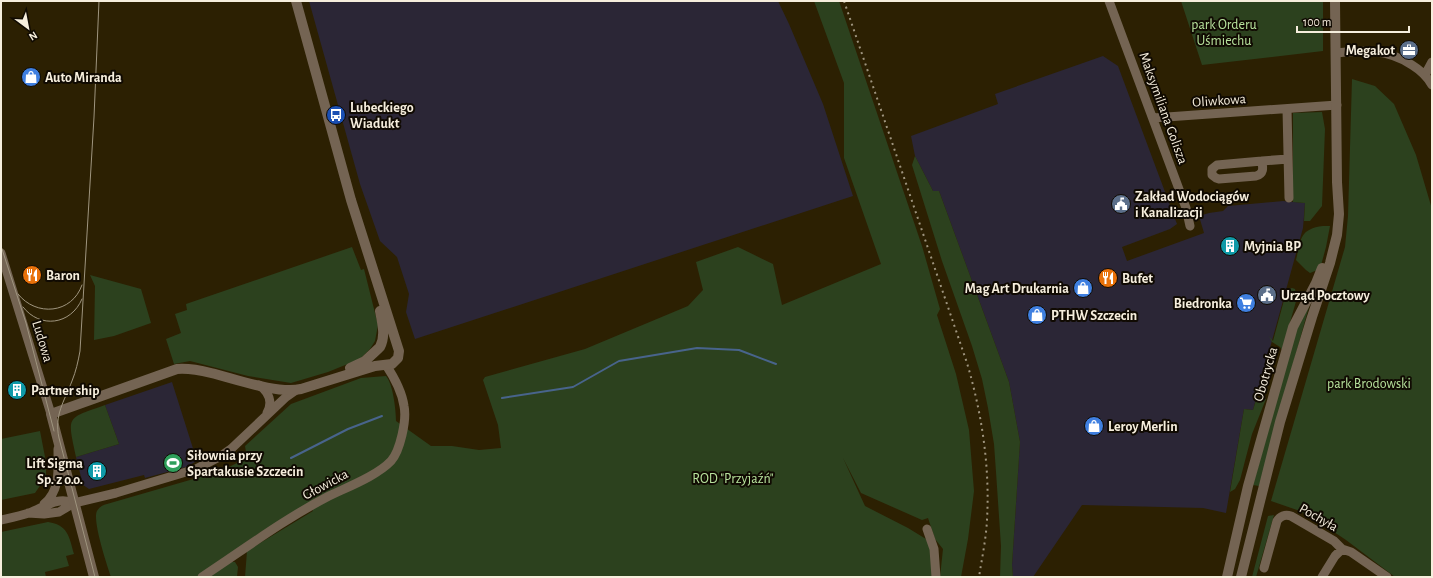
<svg xmlns="http://www.w3.org/2000/svg" width="1433" height="578" viewBox="0 0 1433 578" font-family="'Alegreya Sans',sans-serif">
	<rect width="100%" height="100%" fill="#2c2002"/>
	<path fill="#2b2636" d="M 309,1 L 778,1 L 789,24 L 823,104 L 853,196 L 415,339 L 406,312 L 409,294 L 397,257 L 380,241 L 360,184 Z
		M 1103,56 L 1118,66 L 1177,224 L 1170,229 L 1122,247 L 1127,261 L 1204,233 L 1199,216 L 1209,213 L 1223,211 L 1228,206 L 1283,201 L 1305,203 L 1303,228 L 1253,410 L 1244,409 L 1226,513 L 1203,508 L 1082,505 L 1033,577 L 1013,577 L 1012,565 L 1020,442 L 1009,382 L 939,191 L 933,191 L 915,156 L 911,136 L 998,104 L 995,94 Z
		M 172,382 L 197,461 L 186,467 L 145,478 L 144,475 L 89,489 L 83,485 L 76,457 L 119,444 L 105,405 Z"/>
	<path fill="#2c411e" d="M 814,1 L 839,1 L 922,246 L 940,309 L 937,315 L 956,374 L 969,430 L 974,491 L 968,539 L 961,577 L 940,577 L 943,549 L 935,539 L 928,518 L 922,520 L 861,493 L 843,458 L 865,506 L 908,528 L 926,539 L 931,549 L 933,577 L 245,577 L 247,551 L 313,511 L 309,505 L 261,532 L 196,577 L 111,577 C 107,565 92,520 97,511 C 99,507 103,505 107,504 L 221,471 L 247,458 L 245,446 L 291,404 L 361,378 L 386,376 C 393,384 396,410 396,421 L 431,446 L 452,446 L 479,450 L 501,448 L 498,425 L 483,380 L 485,377 L 585,349 L 688,306 L 703,290 L 696,262 L 738,247 L 773,264 L 782,305 L 881,264 L 844,158 L 844,83 Z
		M 1181,1 L 1323,1 L 1323,51 L 1202,65 Z
		M 1352,79 L 1375,86 L 1394,104 L 1416,155 L 1432,209 L 1432,577 L 1395,577 L 1346,540 L 1319,522 L 1297,510 L 1271,501 L 1345,247 L 1348,216 Z
		M 1322,112 L 1325,129 L 1322,206 L 1310,221 L 1304,221 L 1305,203 L 1293,202 L 1293,113 Z
		M 915,156 L 933,191 L 939,191 L 1009,382 L 1020,442 L 1012,565 L 1013,577 L 1000,577 L 1001,546 L 996,472 L 994,444 L 988,408 L 982,379 L 972,346 L 942,261 L 912,165 Z
		M 1323,226 L 1330,226 L 1326,247 L 1320,269 L 1310,273 L 1306,270 L 1296,260 C 1301,240 1299,229 1323,226 Z
		M 352,247 L 361,270 L 364,269 L 378,325 L 375,341 L 370,349 L 360,359 L 328,372 L 291,383 L 248,376 L 190,361 L 174,364 L 166,339 L 181,333 L 175,314 L 187,310 L 186,304 Z
		M 90,275 L 141,289 L 151,323 L 114,336 L 94,340 L 95,286 Z
		M 1292,288 L 1295,289 L 1297,298 L 1282,350 L 1280,347 L 1272,342 L 1269,336 L 1273,341 L 1287,289 Z
		M 1310,303 L 1259,486 L 1253,485 L 1295,334 L 1302,314 Z
		M 1266,399 L 1252,434 L 1240,480 L 1235,489 L 1230,492 L 1244,409 L 1253,410 L 1256,400 Z
		M 105,405 L 119,444 L 76,457 C 67,415 66,419 105,405 Z
		M 40,431 L 46,462 L 46,477 L 35,493 L 1,500 L 1,439 Z
		M 1274,515 L 1256,577 L 1252,577 L 1268,516 Z
		M 48,522 C 68,525 69,536 74,554 L 66,556 L 69,566 L 45,572 L 46,577 L 1,577 L 1,532 Z
		M 230,562 L 235,562 L 238,567 L 237,577 L 208,577 Z"/>
	<g fill="none" stroke-linecap="round" stroke-linejoin="round">
		<path stroke="#48648c" stroke-width="2" d="M 502,398 L 573,387 L 619,361 L 697,348 L 739,350 L 776,364
			M 291,458 L 348,429 L 382,416"/>
		<path stroke="#746453" stroke-width="9" d="M 1109,1 L 1186,208 L 1190,226
			M 1336,53 C 1364,50 1388,49 1412,65 C 1420,70 1427,76 1432,85
			M 1425,75 L 1432,62
			M 1287,109 L 1289,198
			M 1153,118 L 1337,105
			M 1262,161 L 1217,165 L 1212,169 L 1212,175 L 1216,178 L 1219,179 L 1256,176 C 1264,174 1263,168 1262,161 L 1288,159
			M 1,253 L 51,414
			M 259,385 C 269,392 273,402 267,413
			M 44,504 C 61,490 58,468 58,449
			M 28,513 L 44,514 L 59,512 L 74,503 L 116,493 L 196,469 L 221,456 L 231,449 L 286,397 L 296,390
			M 1,520 C 10,518 20,516 29,513 C 45,507 57,496 74,503
			M 927,529 L 934,549 L 936,577
			M 1264,568 L 1277,521 C 1280,516 1285,514 1291,516 L 1334,541 L 1342,549 L 1351,552 L 1387,577
			M 202,577 C 243,550 283,520 327,497 C 345,488 377,476 391,461 C 400,451 407,420 404,406 C 402,392 394,377 386,365
			M 1322,577 L 1335,556 L 1342,549"/>
		<path stroke="#746453" stroke-width="10" d="M 380,347 C 386,336 382,322 380,311
			M 350,368 L 365,361 L 379,348
			M 94,577 L 51,414 L 177,369 C 189,368 199,370 211,373 C 236,379 276,394 301,389 L 375,366 L 392,364 L 398,358 L 399,351 L 351,200 L 296,1
			M 1227,577 L 1248,486 L 1293,327 L 1316,283 L 1322,268
			M 1241,577 L 1280,422 L 1312,317 L 1330,263 L 1337,235 L 1339,214 L 1337,182 L 1335,1"/>
		<path stroke="#9f957f" stroke-width="1" d="M 1,246 L 26,323 L 54,431
			M 18,294 C 36,317 72,314 82,285
			M 23,307 C 40,329 71,325 82,299
			M 95,577 L 59,438 C 54,415 64,402 72,381 C 76,371 78,362 80,351 L 94,117 L 99,1"/>
		<path stroke="#9f957f" stroke-width="2" stroke-dasharray="2 4" stroke-linecap="butt" d="M 844,1 L 967,363 C 982,414 990,467 987,520 C 986,539 982,558 979,577"/>
	</g>
	<defs>
		<g id="office-disc" transform="scale(1)"><circle r="9.5" fill="#5c6f8a" stroke="#100a02"/><path d="M-6-3h4V-5.5h4V-3h4V5H-6ZM-1-4.5V-3h2v-1.5ZM-6 0V1H6V0Z" fill="#fff"/></g>
		<g id="shop-disc" transform="scale(1)"><circle r="9.5" fill="#3f7fe0" stroke="#100a02"/><path d="M-5-2.5h2.3a2.7 3.5 0 0 1 5.4 0H5L5.5 6h-11ZM-1.5-2.5h3a1.5 2.3 0 0 0-3 0Z" fill="#fff"/></g>
		<g id="bus-disc" transform="scale(1)"><circle r="9.5" fill="#1a4fb4" stroke="#100a02"/><path d="M-5-6H5V4H4V6H2V4H-2V6H-4V4H-5ZM-3.5-4V0h7V-4ZM-3.5 1.2v1.5H-2V1.2ZM2 1.2v1.5H3.5V1.2Z" fill="#fff"/></g>
		<g id="civic-disc" transform="scale(1)"><circle r="9.5" fill="#5c6f8a" stroke="#100a02"/><path d="M-.6-6.5H3V-4.5H.6V-3L4-1V1h2V6H-6V1h2V-1L-.6-3ZM-1.2 2.5V6h2.4V2.5Z" fill="#fff"/></g>
		<g id="building-disc" transform="scale(1)"><circle r="9.5" fill="#0f9aa8" stroke="#100a02"/><path d="M-4-6H4V6H1V3H-1V6H-4ZM-2.5-4.3h1.7v1.8h-1.7ZM.8-4.3h1.7v1.8H.8ZM-2.5-1h1.7V.8h-1.7ZM.8-1h1.7V.8H.8Z" fill="#fff"/></g>
		<g id="restaurant-disc" transform="scale(1)"><circle r="9.5" fill="#e8710a" stroke="#100a02"/><path d="M-5-6h1v4h1v-4h1v4h1v-4h1v5L-1.5 .5V6h-2V.5L-5-1ZM5-6V6H3V1.5H1.5Q1.5-4 5-6Z" fill="#fff"/></g>
		<g id="supermarket-disc" transform="scale(1)"><circle r="9.5" fill="#3f7fe0" stroke="#100a02"/><path d="M-6-5.5h2.5l.6 2H6L4.5 2H-2.5L-4.4-4H-6ZM-1.5 3.2a1.3 1.3 0 1 0 .1 0ZM3 3.2a1.3 1.3 0 1 0 .1 0Z" fill="#fff"/></g>
		<g id="stadium-disc" transform="scale(1)"><circle r="9.5" fill="#2e9e5b" stroke="#100a02"/><path d="M0-5a6.5 5 0 1 0 0 10a6.5 5 0 1 0 0-10ZM-3.5-1.8h7v3.6h-7Z" fill="#fff"/></g>
	</defs>
	<g fill-rule="evenodd">
		<use href="#office-disc" x="1409" y="50"/>
		<use href="#shop-disc" x="31" y="77"/>
		<use href="#bus-disc" x="336" y="115"/>
		<use href="#civic-disc" x="1121" y="204"/>
		<use href="#building-disc" x="1230" y="246"/>
		<use href="#restaurant-disc" x="32" y="275"/>
		<use href="#restaurant-disc" x="1108" y="278"/>
		<use href="#shop-disc" x="1083" y="288"/>
		<use href="#civic-disc" x="1267" y="295"/>
		<use href="#supermarket-disc" x="1246" y="303"/>
		<use href="#shop-disc" x="1037" y="315"/>
		<use href="#building-disc" x="17" y="390"/>
		<use href="#shop-disc" x="1094" y="426"/>
		<use href="#stadium-disc" x="173" y="463"/>
		<use href="#building-disc" x="97" y="471"/>
	</g>
	<g text-anchor="middle" stroke-width="4" stroke-linejoin="round" paint-order="stroke">
		<g font-size="14" fill="#b7e29c" stroke="#100a02">
			<text x="1224" y="29">park Orderu<tspan x="1224" dy="16">Uśmiechu</tspan></text>
			<text x="1369" y="388">park Brodowski</text>
			<text x="733" y="483">ROD "Przyjaźń"</text>
		</g>
		<g font-size="14" font-weight="bold" fill="#f6eedd" stroke="#100a02" text-anchor="start">
			<text x="1395" y="55" text-anchor="end">Megakot</text>
			<text x="45" y="82">Auto Miranda</text>
			<text x="350" y="112">Lubeckiego<tspan x="350" dy="16">Wiadukt</tspan></text>
			<text x="1135" y="201">Zakład Wodociągów<tspan x="1135" dy="16">i Kanalizacji</tspan></text>
			<text x="1244" y="251">Myjnia BP</text>
			<text x="46" y="280">Baron</text>
			<text x="1122" y="283">Bufet</text>
			<text x="1069" y="293" text-anchor="end">Mag Art Drukarnia</text>
			<text x="1281" y="300">Urząd Pocztowy</text>
			<text x="1232" y="308" text-anchor="end">Biedronka</text>
			<text x="1051" y="320">PTHW Szczecin</text>
			<text x="31" y="395">Partner ship</text>
			<text x="1108" y="431">Leroy Merlin</text>
			<text x="187" y="460">Siłownia przy<tspan x="187" dy="16">Spartakusie Szczecin</tspan></text>
			<text x="83" y="468" text-anchor="end">Lift Sigma<tspan x="83" dy="16">Sp. z o.o.</tspan></text>
		</g>
		<g font-size="14" fill="#f6eedd" stroke="#100a02">
			<text transform="translate(1219 100) rotate(-4)" y="5">Oliwkowa</text>
			<text transform="translate(1164 108) rotate(70)" y="5">Maksymiliana Golisza</text>
			<text transform="translate(43 341) rotate(73)" y="5">Ludowa</text>
			<text transform="translate(1265 374) rotate(-74)" y="5">Obotrycka</text>
			<text transform="translate(325 484) rotate(-28)" y="5">Głowicka</text>
			<text transform="translate(1319 517) rotate(30)" y="5">Pochyła</text>
		</g>
	</g>
	<rect width="1433" height="578" fill="none" stroke="#f6eedd" stroke-width="4"/>
	<g transform="translate(28 28) rotate(148)" stroke="#100a02" stroke-width="3" paint-order="stroke">
	<path d="M0-3L7 15L0 10L-7 15Z" fill="#f6eedd"/>
	<text y="-6" font-size="11" font-weight="bold" text-anchor="middle" fill="#f6eedd">N</text>
	</g>
	<path d="M1297 26v6h112v-6" fill="none" stroke="#f6eedd" stroke-width="2"/>
	<text x="1303" y="26" font-size="12" fill="#f6eedd" stroke="#100a02" stroke-width="3" paint-order="stroke">100 m</text>
</svg>
